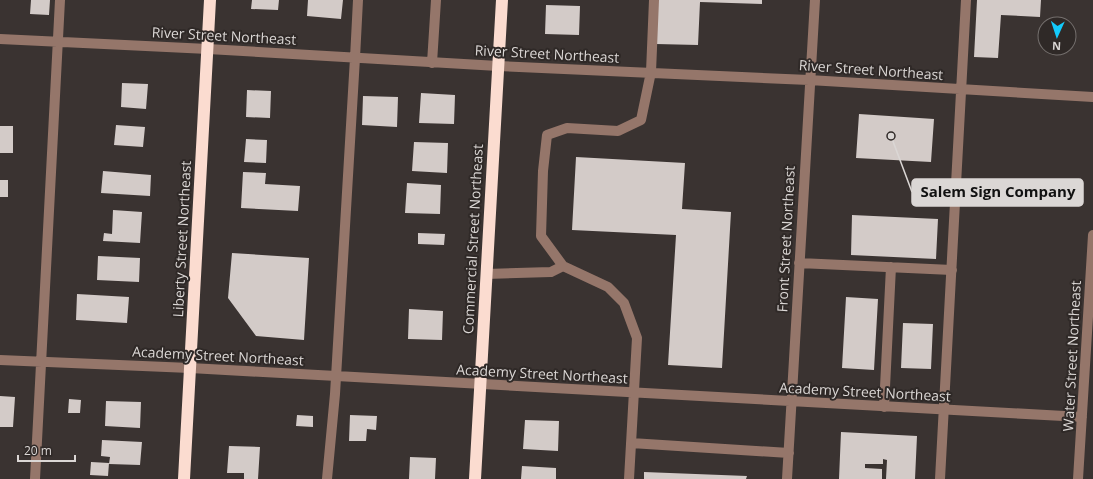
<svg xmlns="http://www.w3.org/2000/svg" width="1093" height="479" viewBox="0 0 1093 479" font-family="'Open Sans',sans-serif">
	<rect width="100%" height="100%" fill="#3a3331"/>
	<path fill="#d3cbc8" d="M 31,0 L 50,0 L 49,15 L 30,14 Z
		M 252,0 L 279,0 L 278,10 L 251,9 Z
		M 308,0 L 343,0 L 341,19 L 307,16 Z
		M 658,0 L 762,0 L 762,4 L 700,2 L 698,45 L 656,44 Z
		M 977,0 L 1041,0 L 1040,17 L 1001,15 L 998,58 L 974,57 Z
		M 546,5 L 580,6 L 579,35 L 545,34 Z
		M 122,83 L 148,84 L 146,109 L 121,107 Z
		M 247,90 L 271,91 L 270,118 L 246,117 Z
		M 421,93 L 455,95 L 454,124 L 419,123 Z
		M 363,96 L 398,97 L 397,127 L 362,125 Z
		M 859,114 L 934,119 L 931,162 L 856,158 Z
		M 116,125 L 145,127 L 143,147 L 114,145 Z
		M 0,126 L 13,126 L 13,153 L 0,153 Z
		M 246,139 L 267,140 L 266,163 L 244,162 Z
		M 414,142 L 448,143 L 447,173 L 412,171 Z
		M 576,157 L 685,163 L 682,209 L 731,212 L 722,368 L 668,365 L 676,235 L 572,230 Z
		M 103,171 L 151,175 L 150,196 L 101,193 Z
		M 243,172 L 266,173 L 265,184 L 300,186 L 298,211 L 241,208 Z
		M 0,180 L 8,180 L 8,197 L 0,197 Z
		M 407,183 L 441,185 L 440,214 L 405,213 Z
		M 113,210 L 142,212 L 140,243 L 103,241 L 104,233 L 112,234 Z
		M 852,215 L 938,219 L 936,259 L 851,255 Z
		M 418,233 L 445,234 L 444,245 L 418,244 Z
		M 232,253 L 309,258 L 304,340 L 256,336 L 228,298 Z
		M 98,256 L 140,258 L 139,282 L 97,280 Z
		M 77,294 L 129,297 L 127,323 L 76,320 Z
		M 846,297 L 878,299 L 874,370 L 842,368 Z
		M 409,309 L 443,311 L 442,340 L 408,339 Z
		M 903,323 L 933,324 L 931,369 L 901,368 Z
		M 0,396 L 15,397 L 13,427 L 0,427 Z
		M 69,399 L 81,400 L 80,413 L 68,413 Z
		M 106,401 L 141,402 L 140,428 L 105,426 Z
		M 297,415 L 313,416 L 313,427 L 296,426 Z
		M 350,415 L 377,416 L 376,430 L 367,429 L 366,441 L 349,441 Z
		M 525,420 L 559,421 L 558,451 L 523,449 Z
		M 841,432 L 917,436 L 915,479 L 886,479 L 887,460 L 883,459 L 883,464 L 865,464 L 865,468 L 882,469 L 882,479 L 839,479 Z
		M 102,440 L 142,442 L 140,465 L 109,464 L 110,457 L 101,456 Z
		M 229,446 L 260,447 L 258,479 L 244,479 L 244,473 L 227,473 Z
		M 410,457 L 436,458 L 435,479 L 409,479 Z
		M 91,462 L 109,463 L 108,476 L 90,475 Z
		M 522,466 L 556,468 L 556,479 L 521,479 Z
		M 644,472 L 747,476 L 746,479 L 644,479 Z"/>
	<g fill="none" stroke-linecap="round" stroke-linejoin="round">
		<path stroke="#95766a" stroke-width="10" d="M 0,39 L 208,49 L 498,66 L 809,80 L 1093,97
			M 432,63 L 436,0
			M 799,263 L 952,270
			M 486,274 L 551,272 L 563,266
			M 0,360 L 190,368 L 1082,417
			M 884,407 L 891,267
			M 631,443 L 789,453
			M 35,479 L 60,0
			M 327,479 L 335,394 L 355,58 L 358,0
			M 629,479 L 637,338 L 624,303 L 608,287 L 563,266 L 541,236 L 543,171 L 547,135 L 567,128 L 618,131 L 641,120 L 651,72 L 654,0
			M 787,479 L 815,0
			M 940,479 L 966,0
			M 1078,479 L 1093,235"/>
		<path stroke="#fbdcd0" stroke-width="12" d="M 184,479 L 210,0
			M 475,479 L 502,0"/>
	</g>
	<g text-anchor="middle" stroke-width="4" stroke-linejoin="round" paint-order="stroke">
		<g font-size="14" fill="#dbd7d5" stroke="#2f2927">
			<text transform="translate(224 36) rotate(3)" y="5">River Street Northeast</text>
			<text transform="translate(547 54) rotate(3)" y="5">River Street Northeast</text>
			<text transform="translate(871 70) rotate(4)" y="5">River Street Northeast</text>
			<text transform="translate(182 239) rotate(-87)" y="5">Liberty Street Northeast</text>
			<text transform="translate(473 239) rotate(-87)" y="5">Commercial Street Northeast</text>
			<text transform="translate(786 239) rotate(-87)" y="5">Front Street Northeast</text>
			<text transform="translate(218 356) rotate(3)" y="5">Academy Street Northeast</text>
			<text transform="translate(1072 356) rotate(-87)" y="5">Water Street Northeast</text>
			<text transform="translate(542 374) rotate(3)" y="5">Academy Street Northeast</text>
			<text transform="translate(865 392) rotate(3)" y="5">Academy Street Northeast</text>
		</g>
	</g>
	<path fill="none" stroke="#dbd7d5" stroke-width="1.5" d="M891 136L912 192"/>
	<circle fill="#dbd7d5" stroke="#2f2927" stroke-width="1.5" cx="891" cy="136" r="4"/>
	<rect fill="#dbd7d5" stroke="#dbd7d5" stroke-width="1.5" x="912" y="179" width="171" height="27" rx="4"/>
	<g font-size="15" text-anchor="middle" font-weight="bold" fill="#111">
		<text x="998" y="197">Salem Sign Company</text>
	</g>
	<g transform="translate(1057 36) rotate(183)"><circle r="19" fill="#2f2927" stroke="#746f6d"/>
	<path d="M0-3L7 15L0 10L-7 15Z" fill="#13cafb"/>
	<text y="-6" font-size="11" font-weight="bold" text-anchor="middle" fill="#dbd7d5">N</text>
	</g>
	<path d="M18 455v6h57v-6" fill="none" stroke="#dbd7d5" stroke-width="2"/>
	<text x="24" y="455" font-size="12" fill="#dbd7d5" stroke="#2f2927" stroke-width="3" paint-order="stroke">20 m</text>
</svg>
